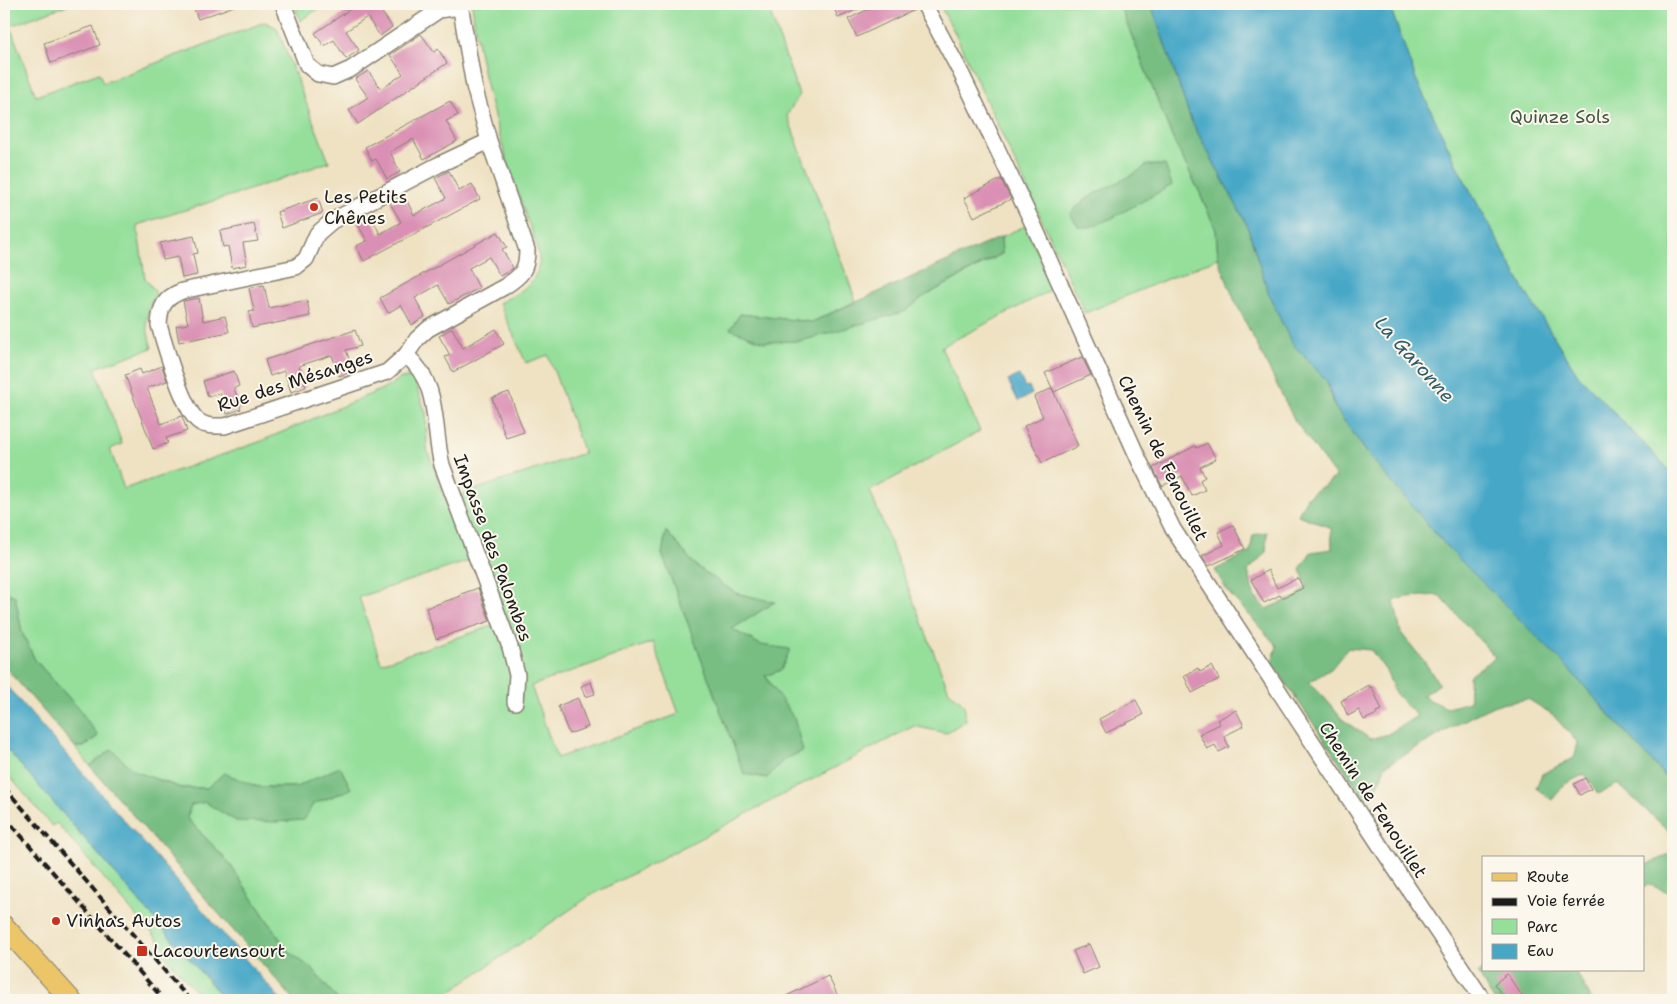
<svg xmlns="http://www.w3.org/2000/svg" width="1677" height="1004" viewBox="0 0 1677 1004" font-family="'Shantell Sans',sans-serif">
	<rect width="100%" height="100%" fill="#fbf7ec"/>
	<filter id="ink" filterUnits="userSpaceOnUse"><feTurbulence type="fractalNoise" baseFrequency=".02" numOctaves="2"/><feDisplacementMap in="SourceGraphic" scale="10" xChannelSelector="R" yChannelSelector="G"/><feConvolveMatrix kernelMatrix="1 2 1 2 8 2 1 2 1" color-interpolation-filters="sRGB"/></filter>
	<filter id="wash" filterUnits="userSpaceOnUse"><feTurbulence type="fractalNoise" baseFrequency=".0096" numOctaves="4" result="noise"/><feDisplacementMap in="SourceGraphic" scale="20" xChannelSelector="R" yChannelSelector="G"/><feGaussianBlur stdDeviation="1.12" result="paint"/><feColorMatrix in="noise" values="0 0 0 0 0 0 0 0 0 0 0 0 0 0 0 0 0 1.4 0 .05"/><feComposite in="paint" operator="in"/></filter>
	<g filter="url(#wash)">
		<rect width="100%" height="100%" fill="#efe2c3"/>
		<path fill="#95df9b" stroke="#587e5c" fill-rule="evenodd" d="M 4,4 L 70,4 L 10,26 L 36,96 L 99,73 L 103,83 L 265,22 L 277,28 L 329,162 L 249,190 L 137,225 L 145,278 L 156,293 C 144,315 145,325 152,348 L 95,368 L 122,444 L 110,449 L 124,489 L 259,442 L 389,386 L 401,378 L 413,378 L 426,413 L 427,449 L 445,500 L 584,453 L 548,355 L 526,363 L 499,303 C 514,295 533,287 538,269 C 543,254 530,229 525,214 C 501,146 480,76 472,4 L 767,4 L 799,95 L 787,115 L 856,301 L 812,322 L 740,314 L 764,342 L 905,311 L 923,297 L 1002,254 L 1001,237 L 1025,226 L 1055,288 L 941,347 L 980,431 L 870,491 L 949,691 L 964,704 L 966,720 L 946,733 L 914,726 L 590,896 L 438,1000 L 338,1000 L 312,969 L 288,951 L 229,863 L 187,818 L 191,805 L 205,802 L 236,821 L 313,804 L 351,789 L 340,767 L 297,787 L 258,787 L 224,774 L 207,788 L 181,788 L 134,771 L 112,750 L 90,766 L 75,747 L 84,747 L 98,736 L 79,709 L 35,660 L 22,633 L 15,596 L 4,592 ZM 666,532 L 696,566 L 735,593 L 775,602 L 731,629 L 761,645 L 765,675 L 771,684 L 783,760 L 766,778 L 744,773 L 662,554 ZM 475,559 L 498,624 L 381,663 L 359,597 ZM 653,642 L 679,714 L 557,758 L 531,686 Z
			M 295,4 L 325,4 L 300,21 Z
			M 939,4 L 1119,4 L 1173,139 L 1199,191 L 1216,230 L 1218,258 L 1085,313 L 954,31 Z
			M 1389,4 L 1673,4 L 1673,474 L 1578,375 L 1525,291 L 1458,168 L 1416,79 Z
			M 4,746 L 225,1000 L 203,1000 L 162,952 L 166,949 L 149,929 L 148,930 L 57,823 L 52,826 L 4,770 Z"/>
		<path fill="#78be83" stroke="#4a6d50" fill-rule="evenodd" d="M 1119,4 L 1151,4 L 1191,120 L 1247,225 L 1269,295 L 1291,342 L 1327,381 L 1335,408 L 1368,454 L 1449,549 L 1568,668 L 1673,785 L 1673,835 L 1618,784 L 1598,794 L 1585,774 L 1565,784 L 1552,800 L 1536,788 L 1542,774 L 1574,758 L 1578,743 L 1552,714 L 1528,699 L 1495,705 L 1472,716 L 1385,766 L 1377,789 L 1365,799 L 1272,663 L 1277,646 L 1228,592 L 1215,570 L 1250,552 L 1253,535 L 1267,532 L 1266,552 L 1248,571 L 1254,596 L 1266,609 L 1296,597 L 1307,586 L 1300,569 L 1311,552 L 1332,549 L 1331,528 L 1298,515 L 1307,497 L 1336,477 L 1295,421 L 1234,299 L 1218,258 L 1216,230 L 1199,191 L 1173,139 ZM 1439,595 L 1495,657 L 1469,676 L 1470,702 L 1447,708 L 1422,696 L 1439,684 L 1424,661 L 1401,633 L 1394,601 L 1406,597 ZM 1348,648 L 1371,650 L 1386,671 L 1395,693 L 1417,716 L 1388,734 L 1370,739 L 1342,719 L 1323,696 L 1309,682 L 1331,669 Z
			M 1147,165 L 1165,165 L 1172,185 L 1112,218 L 1090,227 L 1079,227 L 1070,214 C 1089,190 1123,184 1147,165 Z
			M 1001,237 L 1002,253 L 923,297 L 906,311 L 801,341 L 764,342 L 730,329 L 740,314 L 812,322 Z
			M 666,531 L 696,566 L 735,593 L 775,602 L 732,629 L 761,645 L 790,649 L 781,670 L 765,676 L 794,718 L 803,751 L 783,760 L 767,778 L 744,774 L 662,554 Z
			M 4,592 L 15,596 L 22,632 L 35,660 L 79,709 L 98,736 L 83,747 L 75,747 L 4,666 Z
			M 112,749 L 134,771 L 181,788 L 207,788 L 224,773 L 258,787 L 296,787 L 340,767 L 351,789 L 313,804 L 304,820 L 276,822 L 236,821 L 205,802 L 191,805 L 187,818 L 229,863 L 288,951 L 312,969 L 338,1000 L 294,1000 L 90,766 Z
			M 1673,852 L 1673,894 L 1650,885 L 1643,886 L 1643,867 Z
			M 1483,968 L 1483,970 L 1575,970 L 1592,1000 L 1494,1000 L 1478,974 Z"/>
		<path fill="#47a7c7" stroke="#326272" d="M 1151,4 L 1389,4 L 1416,79 L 1458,168 L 1525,291 L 1578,375 L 1673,474 L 1673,785 L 1568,668 L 1449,549 L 1368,454 L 1335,408 L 1327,381 L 1291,342 L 1269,295 L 1247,225 L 1191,120 Z
			M 1019,375 L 1025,387 L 1029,386 L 1032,394 L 1018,401 L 1008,381 Z
			M 4,683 L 281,1000 L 225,1000 L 4,746 Z"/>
		<g id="blocks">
			<path fill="#da90b4" d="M 192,4 L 237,4 L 237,5 L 198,19 Z
				M 358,4 L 376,4 L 392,27 L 380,36 L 367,17 L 346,31 L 359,50 L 346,59 L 334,40 L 324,46 L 315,33 Z
				M 844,4 L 869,4 L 838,18 L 834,8 Z
				M 879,4 L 915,4 L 916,9 L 857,37 L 848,19 Z
				M 93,26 L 100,45 L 51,63 L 44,43 Z
				M 421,34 L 434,52 L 438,49 L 447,63 L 358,124 L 349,110 L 368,97 L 355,79 L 368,71 L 381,89 L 403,74 L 390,55 Z
				M 450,101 L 458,115 L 446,121 L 457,141 L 424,159 L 413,139 L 409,141 L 390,152 L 400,172 L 387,179 L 376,159 L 372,161 L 365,147 Z
				M 449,171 L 459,191 L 472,184 L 480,199 L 364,261 L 356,246 L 367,241 L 356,221 L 370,214 L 380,234 L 401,222 L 390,203 L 404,195 L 414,215 L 441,201 L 446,198 L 435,178 Z
				M 1001,179 L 1011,199 L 974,217 L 964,198 Z
				M 318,198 L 323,213 L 282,228 L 277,212 Z
				M 254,224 L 258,241 L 243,243 L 247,265 L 232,268 L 228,246 L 223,247 L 220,231 Z
				M 498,232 L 507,247 L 502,249 L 513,268 L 512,269 L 500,276 L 489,257 L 469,268 L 479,288 L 449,304 L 438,285 L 415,298 L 425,317 L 412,325 L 401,305 L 388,313 L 380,298 Z
				M 194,236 L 198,253 L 193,254 L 197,275 L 182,278 L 178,257 L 163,260 L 160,243 Z
				M 264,285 L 269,308 L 307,300 L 310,316 L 252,328 L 249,312 L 254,311 L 249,288 Z
				M 199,298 L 203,321 L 225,316 L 229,332 L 179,342 L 176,326 L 188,324 L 183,301 Z
				M 452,328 L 463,348 L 496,329 L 504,344 L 453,372 L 445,357 L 450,355 L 439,336 Z
				M 355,330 L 361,346 L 346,350 L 353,371 L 339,376 L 332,355 L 299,366 L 306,387 L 291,392 L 284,371 L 270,376 L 265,360 Z
				M 1082,357 L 1091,375 L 1054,392 L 1045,373 Z
				M 162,366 L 167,381 L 147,388 L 161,424 L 182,416 L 187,431 L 166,438 L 168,443 L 153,449 L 125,375 L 140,369 L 142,374 Z
				M 234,371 L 239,386 L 234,388 L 241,409 L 227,414 L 220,393 L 208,397 L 203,381 Z
				M 1052,388 L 1078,446 L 1042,463 L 1024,426 L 1043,417 L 1034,397 Z
				M 509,392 L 524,432 L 506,438 L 492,398 Z
				M 1207,443 L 1216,459 L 1200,467 L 1205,477 L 1200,480 L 1205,490 L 1192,496 L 1182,476 L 1162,486 L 1153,468 L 1195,446 L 1197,448 Z
				M 1233,525 L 1245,549 L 1209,566 L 1202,556 L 1224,545 L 1218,532 Z
				M 1268,570 L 1277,588 L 1298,578 L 1303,588 L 1282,598 L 1280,595 L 1264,603 L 1251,580 Z
				M 478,588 L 490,621 L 436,639 L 426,608 L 461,596 L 461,594 Z
				M 1212,666 L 1219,679 L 1192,693 L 1184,676 L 1198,668 L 1200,672 Z
				M 591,682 L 595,694 L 585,697 L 581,686 Z
				M 1369,685 L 1370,688 L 1372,687 L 1382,710 L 1376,712 L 1377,714 L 1364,720 L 1359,710 L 1348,716 L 1341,701 Z
				M 578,698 L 588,727 L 569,734 L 558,706 Z
				M 1136,700 L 1143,715 L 1106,733 L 1099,719 Z
				M 1236,710 L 1244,726 L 1224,736 L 1229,747 L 1219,752 L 1215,745 L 1207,749 L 1199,734 L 1220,724 L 1217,720 Z
				M 1585,778 L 1591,789 L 1580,795 L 1574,784 Z
				M 1089,944 L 1099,967 L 1083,974 L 1073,951 Z
				M 1507,974 L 1525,1000 L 1506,1000 L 1494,984 Z
				M 828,976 L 840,1000 L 778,1000 Z"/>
		</g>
	</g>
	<g filter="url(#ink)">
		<use href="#blocks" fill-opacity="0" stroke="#867f70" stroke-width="1"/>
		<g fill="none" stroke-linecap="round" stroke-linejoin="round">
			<g stroke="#867f70" stroke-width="18">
				<path id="minor" d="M 283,4 L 307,65 L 318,74 L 333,77 L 351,69 L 439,10 L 460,7
					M 460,4 L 474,86 L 489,141 L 527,250 C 527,271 521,276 504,287 L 428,329 L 417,339 L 406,355 L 387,372 L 225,426 C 215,426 203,427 196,419 C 182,404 165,346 159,325 C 160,307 164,298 182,291 L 296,267 L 306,259 L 317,234 L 332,221 L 438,165 L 489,141
					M 924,4 L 961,73 L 1034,226 L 1139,460 L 1173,529 L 1394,867 L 1483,1000
					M 406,355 C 441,385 432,425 442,465 L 510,647 L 517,675 L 515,702"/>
			</g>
			<g stroke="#867f70" stroke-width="22">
				<path id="major" d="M 4,926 L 71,1000"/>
			</g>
			<use href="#minor" stroke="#fff" stroke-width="15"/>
			<use href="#major" stroke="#ecc569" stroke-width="20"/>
			<path stroke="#1c1c1c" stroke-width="4" stroke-dasharray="8 4" stroke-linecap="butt" d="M 4,787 L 190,1000
				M 4,816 L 164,1000"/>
		</g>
	</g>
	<g fill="#c8321e" stroke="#fbf7ec" stroke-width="2">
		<circle cx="314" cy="207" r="5"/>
		<circle cx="56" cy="921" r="5"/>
		<rect x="136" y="945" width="12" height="12" rx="2.5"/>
	</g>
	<g text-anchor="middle" stroke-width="4" stroke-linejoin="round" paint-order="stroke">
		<g font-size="18" fill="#405642" stroke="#fbf7ec">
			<text x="1560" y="123">Quinze Sols</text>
		</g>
		<g font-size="18" fill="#1c1c1c" stroke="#fbf7ec" text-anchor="start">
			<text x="324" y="203">Les Petits<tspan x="324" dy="21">Chênes</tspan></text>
			<text x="66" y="927">Vinhas Autos</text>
			<text x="153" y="957">Lacourtensourt</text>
		</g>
		<g font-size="18" fill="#1c1c1c" stroke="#fbf7ec">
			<text transform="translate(295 381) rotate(-18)" y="6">Rue des Mésanges</text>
			<text transform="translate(1163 458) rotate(64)" y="6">Chemin de Fenouillet</text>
			<text transform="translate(493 548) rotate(70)" y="6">Impasse des Palombes</text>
			<text transform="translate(1373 800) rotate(57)" y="6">Chemin de Fenouillet</text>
		</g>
		<g font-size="19" font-style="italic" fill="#2f5b69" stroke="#fbf7ec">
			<text transform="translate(1415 359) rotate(48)" y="7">La Garonne</text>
		</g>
	</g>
	<rect width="1677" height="1004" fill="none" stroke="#fbf7ec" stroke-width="20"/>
	<rect x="1482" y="856" width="162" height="115" fill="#fbf7ec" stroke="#a29f99"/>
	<rect x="1492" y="873" width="25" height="8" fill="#ecc569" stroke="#a29f99"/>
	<text x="1527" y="882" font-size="15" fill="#1c1c1c">Route</text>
	<rect x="1492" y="898" width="25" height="8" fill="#1c1c1c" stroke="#a29f99"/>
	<text x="1527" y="906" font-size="15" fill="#1c1c1c">Voie ferrée</text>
	<rect x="1492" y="919" width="25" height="15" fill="#95df9b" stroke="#a29f99"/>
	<text x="1527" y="932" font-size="15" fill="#1c1c1c">Parc</text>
	<rect x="1492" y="944" width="25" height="15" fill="#47a7c7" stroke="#a29f99"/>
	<text x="1527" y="956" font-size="15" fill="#1c1c1c">Eau</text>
</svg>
